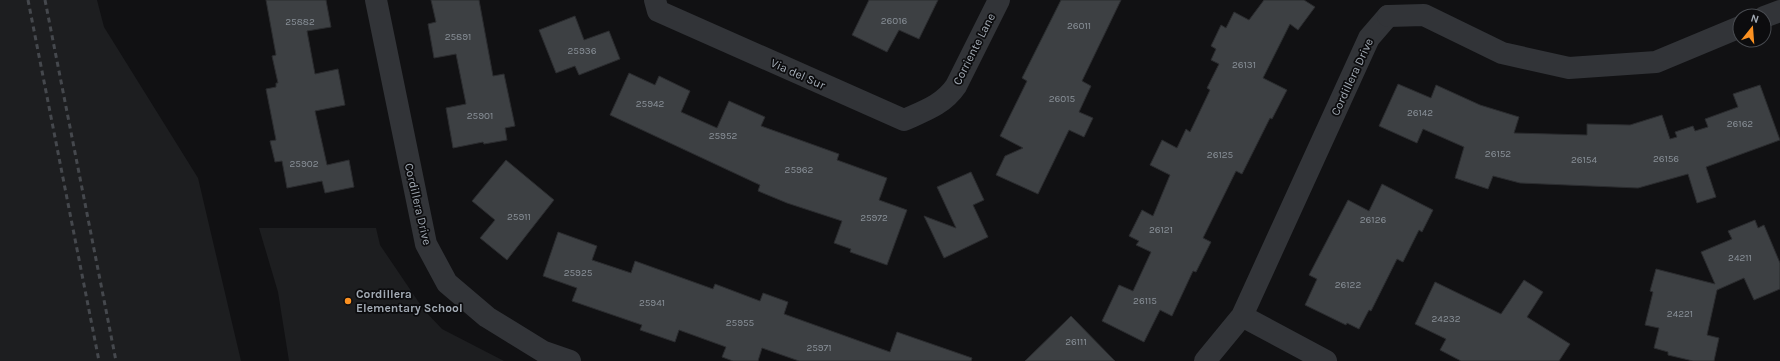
<svg xmlns="http://www.w3.org/2000/svg" width="1780" height="361" viewBox="0 0 1780 361" font-family="Karla,sans-serif">
	<rect width="100%" height="100%" fill="#111113"/>
	<path fill="#1d1e20" d="M 0,0 L 97,0 L 104,27 L 198,178 L 241,361 L 0,361 Z
		M 259,228 L 376,228 L 380,245 L 424,310 L 442,329 L 504,361 L 289,361 L 278,292 Z"/>
	<path fill="#3d4043" stroke="#2b2c2f" d="M 266,0 L 326,0 L 331,27 L 307,31 L 315,74 L 338,69 L 345,105 L 315,111 L 327,165 L 349,160 L 354,187 L 325,193 L 322,181 L 287,188 L 282,161 L 275,162 L 270,141 L 276,140 L 266,89 L 276,87 L 276,83 L 278,83 L 272,56 L 276,55 Z
		M 431,0 L 479,0 L 493,76 L 504,74 L 515,126 L 505,128 L 507,140 L 484,144 L 483,142 L 453,148 L 446,108 L 466,104 L 456,54 L 434,58 L 428,24 L 436,22 Z
		M 869,0 L 938,0 L 919,39 L 899,30 L 887,52 L 852,35 Z
		M 1061,0 L 1121,0 L 1082,81 L 1091,86 L 1079,112 L 1093,118 L 1084,137 L 1069,130 L 1038,194 L 996,175 L 1005,156 L 1023,148 L 1000,136 L 1027,81 L 1022,78 Z
		M 1264,0 L 1304,0 L 1315,7 L 1298,30 L 1290,24 L 1263,78 L 1287,90 L 1272,119 L 1270,118 L 1242,174 L 1236,171 L 1203,238 L 1211,242 L 1196,272 L 1193,271 L 1172,316 L 1160,310 L 1144,342 L 1102,321 L 1119,285 L 1133,291 L 1151,252 L 1136,245 L 1139,241 L 1129,236 L 1142,210 L 1153,216 L 1170,175 L 1150,165 L 1162,140 L 1177,148 L 1186,129 L 1190,132 L 1210,90 L 1207,88 L 1219,64 L 1211,60 L 1216,49 L 1211,46 L 1221,25 L 1226,28 L 1234,12 L 1249,20 Z
		M 575,16 L 584,40 L 609,31 L 620,59 L 579,75 L 575,66 L 556,73 L 539,30 Z
		M 629,73 L 655,85 L 659,76 L 690,91 L 681,112 L 717,128 L 729,101 L 765,117 L 761,126 L 839,154 L 837,160 L 887,178 L 879,200 L 907,210 L 887,265 L 850,252 L 851,249 L 834,243 L 842,221 L 787,203 L 758,191 L 760,185 L 610,115 Z
		M 1398,84 L 1431,98 L 1436,85 L 1480,105 L 1519,117 L 1514,133 L 1587,135 L 1587,124 L 1630,125 L 1662,115 L 1670,139 L 1677,137 L 1675,132 L 1693,126 L 1695,131 L 1708,127 L 1705,119 L 1738,107 L 1733,94 L 1760,85 L 1780,140 L 1706,167 L 1716,197 L 1697,203 L 1688,174 L 1638,188 L 1520,183 L 1493,176 L 1488,189 L 1455,178 L 1464,147 L 1423,129 L 1417,143 L 1379,126 Z
		M 506,160 L 554,200 L 507,260 L 480,238 L 495,220 L 472,201 Z
		M 971,172 L 984,200 L 973,205 L 988,237 L 944,258 L 924,216 L 956,228 L 937,187 Z
		M 1382,184 L 1433,210 L 1422,232 L 1419,230 L 1403,262 L 1397,259 L 1371,311 L 1369,310 L 1359,329 L 1347,323 L 1346,325 L 1305,305 L 1317,279 L 1309,275 L 1348,200 L 1369,211 Z
		M 1755,220 L 1758,228 L 1764,225 L 1780,263 L 1780,289 L 1754,300 L 1744,278 L 1717,290 L 1707,335 L 1719,338 L 1714,361 L 1693,361 L 1668,355 L 1668,352 L 1654,348 L 1659,328 L 1645,325 L 1653,292 L 1650,291 L 1656,269 L 1715,284 L 1701,252 L 1732,239 L 1728,231 Z
		M 558,232 L 597,246 L 592,260 L 631,273 L 635,261 L 713,289 L 715,284 L 760,301 L 763,293 L 788,302 L 784,314 L 890,352 L 897,332 L 972,358 L 971,361 L 799,361 L 762,348 L 758,361 L 733,361 L 722,357 L 726,347 L 679,330 L 675,342 L 640,330 L 642,325 L 572,301 L 577,288 L 543,276 Z
		M 1524,280 L 1543,292 L 1527,317 L 1570,344 L 1559,361 L 1461,361 L 1440,350 L 1446,339 L 1415,324 L 1435,282 L 1501,314 Z
		M 1071,316 L 1115,361 L 1025,361 Z"/>
	<g fill="none" stroke-linecap="round" stroke-linejoin="round">
		<path stroke="#323438" stroke-width="22" d="M 376,0 L 426,244 L 447,283 L 487,317 L 544,352 L 570,361
			M 655,0 L 658,11 L 904,120 C 924,111 943,105 956,86 L 999,0
			M 1242,316 L 1326,361
			M 1205,361 L 1242,316 L 1369,38 L 1388,16"/>
		<path stroke="#323438" stroke-width="22" d="M 1388,16 L 1424,15 L 1502,53 L 1569,68 L 1656,62 L 1740,27
			M 1764,17 L 1780,11"/>
		<path stroke="#45484d" stroke-width="3" stroke-dasharray="5 4" stroke-linecap="butt" d="M 28,0 L 99,361
			M 45,0 L 116,361"/>
	</g>
	<circle fill="#fb9121" stroke="#0c0c0e" stroke-width="1.5" cx="348" cy="301" r="4"/>
	<g text-anchor="middle" stroke-width="3.5" stroke-linejoin="round" paint-order="stroke">
		<g font-size="10" fill="#899098">
			<text x="894" y="24">26016</text>
			<text x="300" y="25">25882</text>
			<text x="1079" y="29">26011</text>
			<text x="458" y="40">25891</text>
			<text x="582" y="54">25936</text>
			<text x="1244" y="68">26131</text>
			<text x="1062" y="102">26015</text>
			<text x="650" y="107">25942</text>
			<text x="1420" y="116">26142</text>
			<text x="480" y="119">25901</text>
			<text x="1740" y="127">26162</text>
			<text x="723" y="139">25952</text>
			<text x="1498" y="157">26152</text>
			<text x="1220" y="158">26125</text>
			<text x="1666" y="162">26156</text>
			<text x="1584" y="163">26154</text>
			<text x="304" y="167">25902</text>
			<text x="799" y="173">25962</text>
			<text x="519" y="220">25911</text>
			<text x="874" y="221">25972</text>
			<text x="1373" y="223">26126</text>
			<text x="1161" y="233">26121</text>
			<text x="1740" y="261">24211</text>
			<text x="578" y="276">25925</text>
			<text x="1348" y="288">26122</text>
			<text x="1145" y="304">26115</text>
			<text x="652" y="306">25941</text>
			<text x="1680" y="317">24221</text>
			<text x="1446" y="322">24232</text>
			<text x="740" y="326">25955</text>
			<text x="1076" y="345">26111</text>
			<text x="819" y="351">25971</text>
		</g>
		<g font-size="12" fill="#a2aab4" stroke="#0c0c0e">
			<text transform="translate(974 49) rotate(-63)" y="4">Corriente Lane</text>
			<text transform="translate(798 74) rotate(24)" y="4">Via del Sur</text>
			<text transform="translate(1352 77) rotate(-65)" y="4">Cordillera Drive</text>
			<text transform="translate(418 204) rotate(77)" y="4">Cordillera Drive</text>
		</g>
		<g font-size="12" font-weight="bold" fill="#a2aab4" stroke="#0c0c0e" text-anchor="start">
			<text x="356" y="298">Cordillera<tspan x="356" dy="14">Elementary School</tspan></text>
		</g>
	</g>
	<g transform="translate(1752 28) rotate(17)"><circle r="19" fill="#0c0c0e" stroke="#484b50"/>
	<path d="M0-3L7 15L0 10L-7 15Z" fill="#fb9121"/>
	<text y="-6" font-size="11" font-weight="bold" text-anchor="middle" fill="#a2aab4">N</text>
	</g>
</svg>
